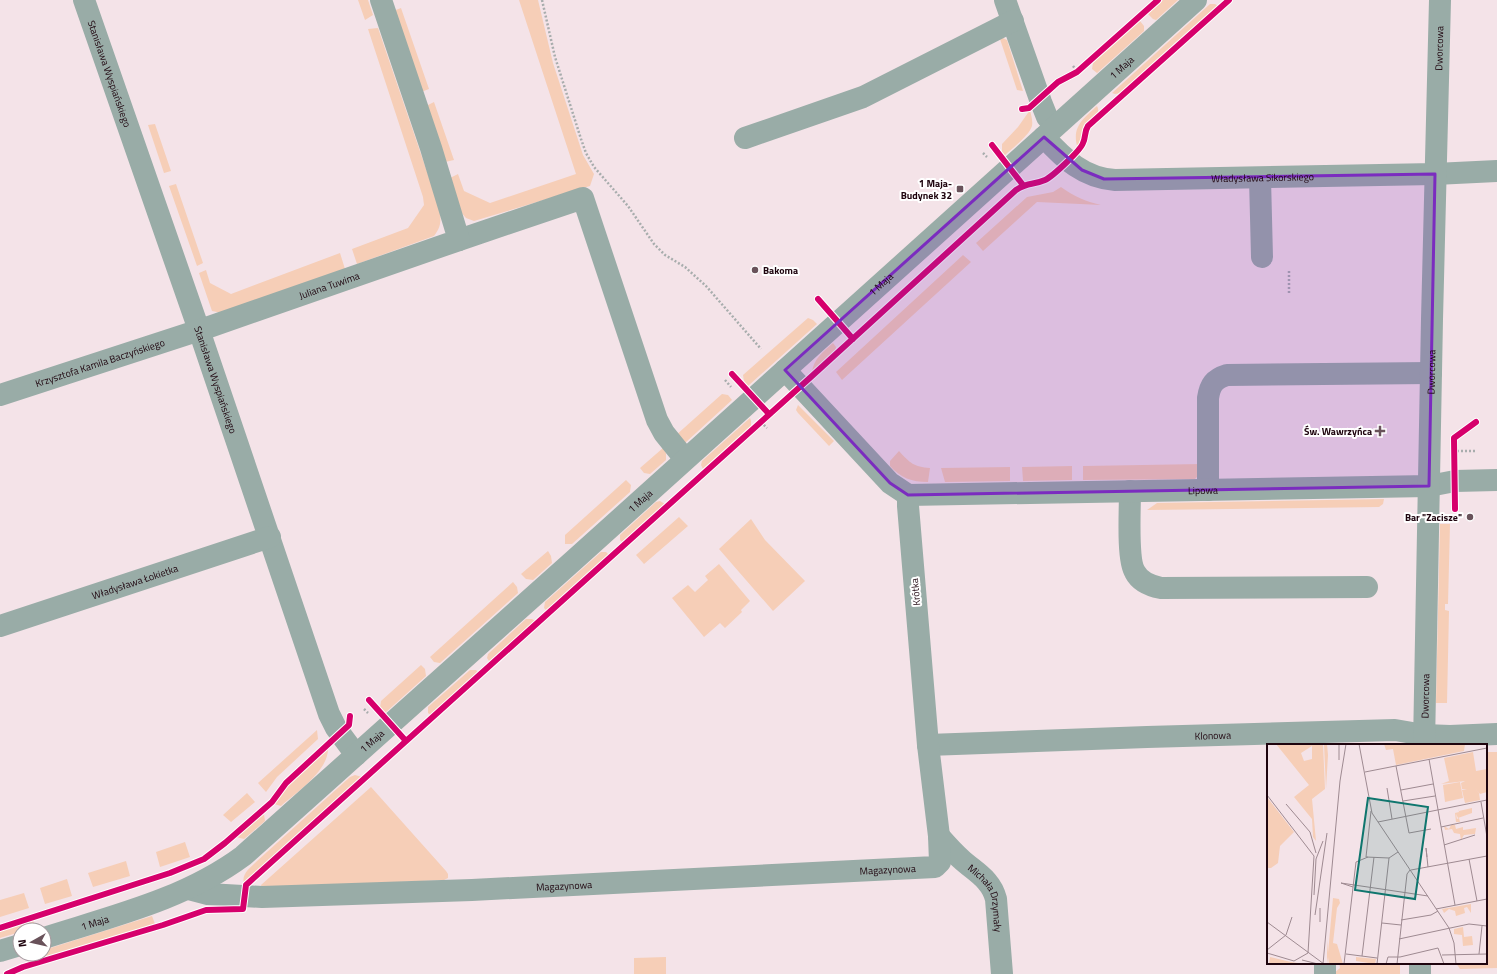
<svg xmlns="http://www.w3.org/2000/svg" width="1497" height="974" viewBox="0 0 1497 974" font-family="'Titillium Web',sans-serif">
	<rect width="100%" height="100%" fill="#f4e3e8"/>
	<path fill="#f6ceb7" d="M 358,0 L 368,0 L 373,15 L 365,20 Z
		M 519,0 L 538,0 L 553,63 L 583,155 L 594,174 L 590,186 L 474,221 L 466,218 L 460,211 L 450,178 L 458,174 L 464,191 L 490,203 L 576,174 Z
		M 1163,0 L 1178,0 L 1156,20 L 1153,19 L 1148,14 Z
		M 1210,4 L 1215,4 L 1218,6 L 1121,93 L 1115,94 L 1112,93 Z
		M 401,8 L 429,89 L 421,92 L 393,11 Z
		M 1140,21 L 1144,26 L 1144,31 L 1097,73 L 1092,69 L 1093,63 Z
		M 378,28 L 439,207 C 441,219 442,226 434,236 L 357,264 L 352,249 L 408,228 L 424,205 L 423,197 L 368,29 Z
		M 999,36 L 1007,40 L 1023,91 L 1017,90 Z
		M 434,102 L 454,160 L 445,162 L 426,106 Z
		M 1097,106 C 1102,116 1090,119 1085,126 C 1080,132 1083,141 1077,146 C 1072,126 1084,118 1097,106 Z
		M 1030,110 C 1031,115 1033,120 1032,126 C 1029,136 1012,148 1004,156 L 1002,152 L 1002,144 L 1018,127 Z
		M 155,124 L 171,171 L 164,173 L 148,125 Z
		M 176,184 L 203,263 L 197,266 L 169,186 Z
		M 1061,187 C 1075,197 1085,201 1101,205 L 1037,202 L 983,251 L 976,243 L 1027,197 L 1053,192 Z
		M 340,253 L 345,269 L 222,313 L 212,311 L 199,273 L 206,270 L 210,283 L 231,294 Z
		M 963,255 L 971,262 L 842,380 L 836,372 Z
		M 808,318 L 813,320 L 817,324 L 748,386 L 744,381 L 743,375 Z
		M 833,343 L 836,347 L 835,352 L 812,373 C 813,359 823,352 833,343 Z
		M 722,394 L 728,395 L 732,400 L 685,443 L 675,436 Z
		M 798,405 L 834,441 L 829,446 L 798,413 L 796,410 Z
		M 750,418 L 751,421 L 751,427 L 703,469 L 701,465 L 702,461 Z
		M 663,448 L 666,453 L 666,460 L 650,474 L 644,473 L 640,468 Z
		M 899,451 C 910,463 914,467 930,468 L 928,482 C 911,482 901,478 890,466 L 890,461 Z
		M 1201,464 L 1199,475 L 1195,479 L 1083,480 L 1083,466 Z
		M 1072,466 L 1072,480 L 1023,481 L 1022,467 Z
		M 1010,467 L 1010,481 L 945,482 L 941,468 Z
		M 626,480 L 631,485 L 630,492 L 572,544 L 565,544 L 565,535 Z
		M 1384,499 L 1383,504 L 1379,507 L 1147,510 L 1157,503 Z
		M 660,501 L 665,504 L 622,542 L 620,540 L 620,535 L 656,502 Z
		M 679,517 L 688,526 L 644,564 L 636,555 Z
		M 751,519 L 765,540 L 805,581 L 773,611 L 719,549 Z
		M 1440,524 L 1450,524 L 1448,604 L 1445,604 L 1445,610 L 1449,611 L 1447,703 L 1436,703 Z
		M 548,551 L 551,556 L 552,563 L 533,580 L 526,579 L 521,574 Z
		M 601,552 L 606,552 L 609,555 L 546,610 L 544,608 L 545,602 Z
		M 719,564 L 750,601 L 741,610 L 742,612 L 725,628 L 720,623 L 704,637 L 672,598 L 688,585 L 695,592 L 708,580 L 705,576 Z
		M 513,582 L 517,587 L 518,593 L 440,663 L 434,662 L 430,657 Z
		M 526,619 L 532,619 L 535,621 L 489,661 L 487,658 L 488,654 Z
		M 421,665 L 425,669 L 426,676 L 385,713 L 380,708 L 381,701 Z
		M 470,670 L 476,670 L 478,672 L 431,715 L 428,713 L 428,707 Z
		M 317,730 L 318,739 L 277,777 L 266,792 L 258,783 Z
		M 328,749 C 328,771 297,792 281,806 L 274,804 L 288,785 Z
		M 1486,752 L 1497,752 L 1497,968 L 1460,969 L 1456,963 L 1486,963 Z
		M 355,775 L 362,777 L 244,883 C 241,874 251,867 257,861 L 350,777 Z
		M 371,787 L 446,871 L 448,874 L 448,878 L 444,880 L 262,888 L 261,885 Z
		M 247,793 L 255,802 L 231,822 L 223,815 Z
		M 264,814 L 265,821 L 244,839 L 236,837 Z
		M 185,842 L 190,857 L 160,867 L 156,852 Z
		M 126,861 L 130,876 L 93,887 L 88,873 Z
		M 67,879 L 72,896 L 45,904 L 40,888 Z
		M 24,893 L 29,908 L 0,917 L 0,900 Z
		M 152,916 L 155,924 L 25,964 L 36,954 L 44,954 L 44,950 Z
		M 33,920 L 34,923 L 31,928 L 20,930 L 20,932 L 0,938 L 0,931 Z
		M 666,957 L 666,974 L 634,974 L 634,958 Z
		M 1339,963 L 1400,963 L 1400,974 L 1333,974 L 1340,968 Z"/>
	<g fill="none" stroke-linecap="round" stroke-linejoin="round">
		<path stroke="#a8adad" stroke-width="2.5" stroke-dasharray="2 2" stroke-linecap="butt" d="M 542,0 L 555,57 L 581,139 L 586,153 L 594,167 L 628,206 L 654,244 L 665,255 L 685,267 L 706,286 L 761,349
			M 1073,66 L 1080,75
			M 983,153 L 987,157
			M 1289,293 L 1289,270
			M 725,380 L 731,387
			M 761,422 L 767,428
			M 1453,451 L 1476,451
			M 364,709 L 368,713"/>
		<g stroke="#99aca7" stroke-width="22">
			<path id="s1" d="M 84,0 L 199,330 L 329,714 L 336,728 L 356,755"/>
			<path d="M 1005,0 L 1041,102 L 1047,117 L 1055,126"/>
			<path id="s2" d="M 1044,137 C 1064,159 1084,178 1115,180 L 1435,174 L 1497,171"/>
			<path d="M 745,138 L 863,97 L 1013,21"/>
			<path d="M 1260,178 L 1262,257"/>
			<path d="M 459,240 L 583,198 L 657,420 L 664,433 L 685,459"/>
			<path d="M 785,370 L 890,483 L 908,495"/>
			<path id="s3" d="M 0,395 L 212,326 L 459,240 L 431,148 L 381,0"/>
			<path d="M 1208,490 L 1208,398 C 1210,385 1214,379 1227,375 L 1431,373"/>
			<path d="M 1130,491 C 1130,509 1127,560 1135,572 C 1140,582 1151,586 1161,588 L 1367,587"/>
			<path id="s4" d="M 908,495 L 1429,486 L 1455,481 L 1497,480"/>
			<path id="s5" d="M 0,626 L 270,537"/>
			<path id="s6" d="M 928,745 L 1147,737 L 1395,730 L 1424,735 L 1450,736 L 1497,734"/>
			<path id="s7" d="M 1424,745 L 1432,319 L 1440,0"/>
			<path id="s8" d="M 939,836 C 946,844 953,852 961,859 C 975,872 991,879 996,899 L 1002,974"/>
			<path id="s9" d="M 189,889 L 208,894 L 262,897 L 472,890 L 935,867 L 940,862 L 939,836 L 928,745 L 908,506 L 908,495"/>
			<path id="s10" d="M 44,938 C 113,916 185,899 243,856 L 573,561 L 1196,0"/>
			<path d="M 0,951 L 20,945"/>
			<path d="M 1325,963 L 1325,974"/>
			<path d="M 1420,974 L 1420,963"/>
		</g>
		<g stroke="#fff" stroke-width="8">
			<path id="cycleway" d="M 1022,109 L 1029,108 L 1058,82 L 1077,72 L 1158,0
				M 992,145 L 1023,185
				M 818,299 L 853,339
				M 732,374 L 769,414
				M 1455,509 L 1454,438 L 1476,422
				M 369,700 L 406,741
				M 0,928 L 170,873 L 204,859 L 225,843 L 272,802 L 286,783 L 349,725 L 350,716
				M 7,974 L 23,967 L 163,925 L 206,910 L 243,909 L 246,885 L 812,376 L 1016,190 C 1027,182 1034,185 1045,180 C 1052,177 1081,150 1083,143 C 1086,137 1084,132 1088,126 L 1229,0"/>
		</g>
		<use href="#cycleway" stroke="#d6006c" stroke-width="6"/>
	</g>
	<path fill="#7b2cbf" fill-opacity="0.2" stroke="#7b2cbf" stroke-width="3" stroke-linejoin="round" d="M 1044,137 L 1082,170 L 1104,179 L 1435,174 L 1429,486 L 908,495 L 890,483 L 785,370 Z"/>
	<g fill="#69525a" stroke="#fff" stroke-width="1.5">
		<rect x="956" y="185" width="8" height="8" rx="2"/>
		<circle cx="755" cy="270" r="4"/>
		<path d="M1378 425h4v4h4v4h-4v4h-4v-4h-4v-4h4z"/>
		<circle cx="1470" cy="517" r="4"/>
	</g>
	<g text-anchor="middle" stroke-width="4" stroke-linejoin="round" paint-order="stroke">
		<g font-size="10" fill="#1e040e" stroke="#fff">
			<text dy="4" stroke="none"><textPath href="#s7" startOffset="697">Dworcowa</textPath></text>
			<text dy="4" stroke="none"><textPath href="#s10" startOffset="1397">1 Maja</textPath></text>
			<text dy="4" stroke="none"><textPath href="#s1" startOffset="78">Stanisława Wyspiańskiego</textPath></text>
			<text dy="4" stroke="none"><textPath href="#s2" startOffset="233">Władysława Sikorskiego</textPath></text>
			<text dy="4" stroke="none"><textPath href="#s10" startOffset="1073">1 Maja</textPath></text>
			<text dy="4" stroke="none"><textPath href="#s3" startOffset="347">Juliana Tuwima</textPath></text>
			<text dy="4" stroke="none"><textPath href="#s3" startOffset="105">Krzysztofa Kamila Baczyńskiego</textPath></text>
			<text dy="4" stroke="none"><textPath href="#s7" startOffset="373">Dworcowa</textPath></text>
			<text dy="4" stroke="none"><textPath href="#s1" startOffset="402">Stanisława Wyspiańskiego</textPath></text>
			<text dy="4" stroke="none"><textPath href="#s4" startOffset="295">Lipowa</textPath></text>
			<text dy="4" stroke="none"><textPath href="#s10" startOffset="749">1 Maja</textPath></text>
			<text dy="4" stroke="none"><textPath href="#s5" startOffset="142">Władysława Łokietka</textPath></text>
			<text transform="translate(915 592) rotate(-95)" y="4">Krótka</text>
			<text dy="4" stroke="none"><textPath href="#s7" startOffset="49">Dworcowa</textPath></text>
			<text dy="4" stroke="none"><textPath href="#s6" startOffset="285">Klonowa</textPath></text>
			<text dy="4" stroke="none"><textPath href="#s10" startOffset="389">1 Maja</textPath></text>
			<text dy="4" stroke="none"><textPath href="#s9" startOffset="700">Magazynowa</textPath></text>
			<text dy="4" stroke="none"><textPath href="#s9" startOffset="376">Magazynowa</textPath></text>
			<text dy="4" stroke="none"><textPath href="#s8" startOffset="81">Michała Drzymały</textPath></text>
			<text dy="4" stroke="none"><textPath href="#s10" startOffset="53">1 Maja</textPath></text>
		</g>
		<g font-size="10" font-weight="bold" fill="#1e040e" stroke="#fff" text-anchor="end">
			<text x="952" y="187">1 Maja-<tspan x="952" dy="12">Budynek 32</tspan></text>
			<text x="763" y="274" text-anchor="start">Bakoma</text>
			<text x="1372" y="435">Św. Wawrzyńca</text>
			<text x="1462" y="521">Bar "Zacisze"</text>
		</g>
	</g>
	<g transform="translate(1267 744)">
		<rect width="220" height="220" fill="#f4e3e8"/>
		<path d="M 9,0 L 56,0 L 58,45 L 45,55 L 49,97 L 46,93 L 45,75 L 27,53 L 42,41 ZM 45,2 L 45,15 L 37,17 L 34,9 ZM 57,0 L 60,0 L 61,11 L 59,45 ZM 117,0 L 198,0 L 197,7 L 129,21 L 126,5 L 119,6 ZM 206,8 L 209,27 L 220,25 L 220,48 L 213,50 L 207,43 L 212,49 L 213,56 L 198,59 L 195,46 L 200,45 L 195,45 L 194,39 L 198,37 L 174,40 L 182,37 L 177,14 ZM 193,38 L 196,54 L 178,58 L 176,41 ZM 0,53 L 27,88 L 13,102 L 11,119 L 4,124 L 0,124 ZM 191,64 L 192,67 L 205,64 L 205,69 L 191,74 L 189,70 L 190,75 L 192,74 L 193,78 L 189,78 L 188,69 L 192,68 ZM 184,81 L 188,81 L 189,85 L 196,83 L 196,86 L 209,84 L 208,90 L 197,91 L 194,96 L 193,90 L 187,89 L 185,85 L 178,86 L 177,82 L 182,85 ZM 66,154 L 72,155 L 73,159 L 70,164 L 66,199 L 70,200 L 76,220 L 62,220 L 61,213 L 60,220 L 60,196 L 61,209 ZM 204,160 L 204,169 L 200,163 L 197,164 L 198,169 L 189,172 L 188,167 L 182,165 L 177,169 L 175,165 ZM 196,183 L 197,193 L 205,192 L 206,201 L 196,202 L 195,191 L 187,190 L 187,185 ZM 3,213 L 24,218 L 37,220 L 2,220 ZM 89,213 L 109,215 L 108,220 L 89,217 Z" fill="#f6ceb7" fill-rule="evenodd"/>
		<path fill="none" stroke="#9e8a91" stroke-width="1" d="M 92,0 L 105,69 L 182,184 L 187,199 L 189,220M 162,15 L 188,161M 72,16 L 72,0M 129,22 L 142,89 L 164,85M 98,28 L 220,4M 120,44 L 125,75M 134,46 L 166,40M 0,51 L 47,112 L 41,209 L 27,217 L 0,209M 136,57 L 168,52M 214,58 L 220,93M 19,60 L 43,88 L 49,109M 104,67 L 99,113 L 122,114 L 131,108M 111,78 L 220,56M 174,83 L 216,74M 177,101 L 208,91M 160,113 L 159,104 L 161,123M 202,115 L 210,157M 144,126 L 220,112M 86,143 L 74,139 L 161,152M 47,151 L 49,115 L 56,97M 169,165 L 220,155M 48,171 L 60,89M 134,176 L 164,171 L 171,167M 0,178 L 57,220M 53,178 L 53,164M 115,179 L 134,181M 132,195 L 202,180 L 220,182M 0,206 L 19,191 L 25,173M 79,210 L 110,214M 212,210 L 215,182M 175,211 L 220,210M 95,212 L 107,113M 35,216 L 51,220M 56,220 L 73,37 L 79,0M 77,220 L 89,118 L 101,113M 110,220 L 122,114M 119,220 L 121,213 L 133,213 L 171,204 L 177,220M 130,220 L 140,130 L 143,126"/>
		<path fill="#0f766e" fill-opacity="0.15" stroke="#0f766e" stroke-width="2" d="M 101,54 L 161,63 L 148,155 L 88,146 Z"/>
		<rect width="220" height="220" fill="none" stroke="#1e040e" stroke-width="2"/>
	</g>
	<g transform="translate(32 942) rotate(262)"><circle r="19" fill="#ffffff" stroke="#a59b9f"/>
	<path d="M0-3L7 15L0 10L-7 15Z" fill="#69525a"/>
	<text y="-6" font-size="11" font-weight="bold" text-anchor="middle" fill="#1e040e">N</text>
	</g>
</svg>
